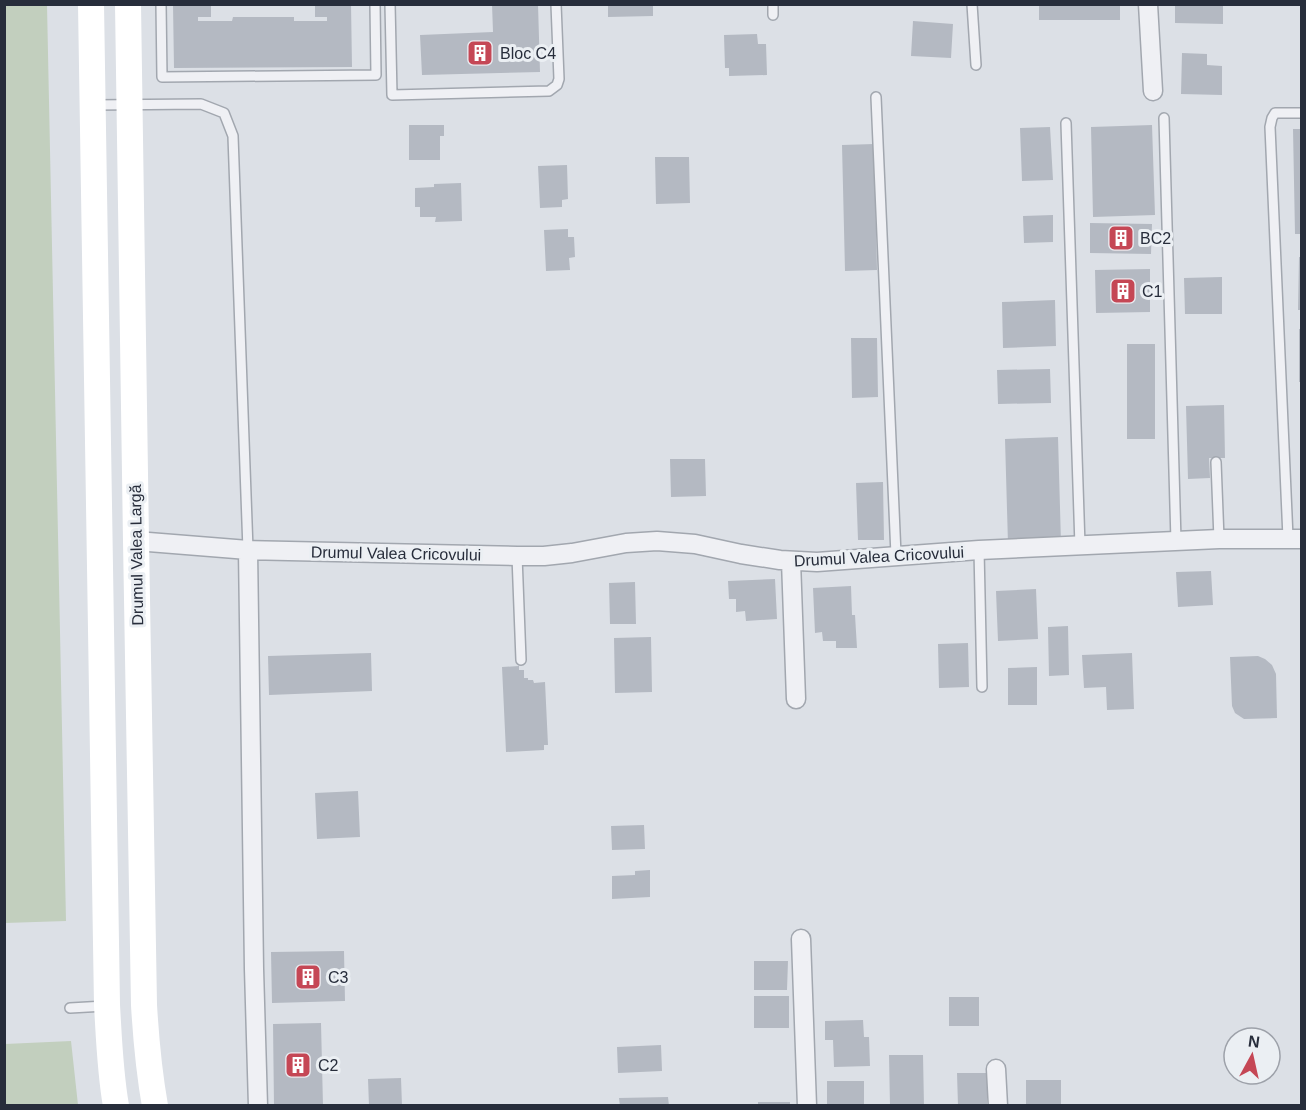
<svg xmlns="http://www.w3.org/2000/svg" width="1306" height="1110" viewBox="0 0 1306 1110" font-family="Helvetica,sans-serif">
	<rect width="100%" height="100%" fill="#dce0e6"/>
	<path fill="#c2cfbe" d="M 4,5 L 47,5 L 66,921 L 5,923 Z
		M 71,1041 L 78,1105 L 5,1105 L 5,1044 Z"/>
	<path fill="#b4b9c2" d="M 173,4 L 211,4 L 211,17 L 198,17 L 198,21 L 232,21 L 233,17 L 294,17 L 294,21 L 327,21 L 327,17 L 315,17 L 315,4 L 351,4 L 352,67 L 174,68 Z
		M 492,4 L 538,4 L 540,72 L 422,75 L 420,35 L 493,32 Z
		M 608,4 L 653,4 L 653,16 L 608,17 Z
		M 1039,4 L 1120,4 L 1120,20 L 1039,20 Z
		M 1175,4 L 1223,4 L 1223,24 L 1175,23 Z
		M 913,21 L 953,24 L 951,58 L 911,56 Z
		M 757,34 L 758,44 L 766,44 L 767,75 L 729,76 L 729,68 L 725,68 L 724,35 Z
		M 1182,53 L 1207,54 L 1207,65 L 1222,66 L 1222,95 L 1181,94 Z
		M 409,125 L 444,125 L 444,136 L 440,136 L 440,160 L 409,160 Z
		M 1152,125 L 1155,215 L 1093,217 L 1091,127 Z
		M 1050,127 L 1053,180 L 1022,181 L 1020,128 Z
		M 1293,129 L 1302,129 L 1302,234 L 1295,234 Z
		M 874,144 L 877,270 L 845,271 L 842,145 Z
		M 655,157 L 689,157 L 690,203 L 656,204 Z
		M 567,165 L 568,199 L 562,200 L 562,207 L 540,208 L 538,166 Z
		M 461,183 L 462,221 L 435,222 L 436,217 L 420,217 L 420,207 L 415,207 L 415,188 L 434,187 L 434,184 Z
		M 1053,215 L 1053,242 L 1024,243 L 1023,216 Z
		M 1090,223 L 1152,224 L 1151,254 L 1090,253 Z
		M 568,229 L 568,237 L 574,237 L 575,257 L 569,258 L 570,270 L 546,271 L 544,230 Z
		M 1299,257 L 1302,257 L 1302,310 L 1298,310 Z
		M 1150,269 L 1150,312 L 1096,313 L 1095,270 Z
		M 1222,277 L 1222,314 L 1185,314 L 1184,278 Z
		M 1055,300 L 1056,346 L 1003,348 L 1002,302 Z
		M 1299,329 L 1302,329 L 1302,382 L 1299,382 Z
		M 851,338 L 877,338 L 878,397 L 852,398 Z
		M 1127,344 L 1155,344 L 1155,439 L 1127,439 Z
		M 1050,369 L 1051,403 L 998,404 L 997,370 Z
		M 1224,405 L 1225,458 L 1209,458 L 1210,478 L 1188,479 L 1186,406 Z
		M 1058,437 L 1061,543 L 1008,544 L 1005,439 Z
		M 670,459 L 705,459 L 706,496 L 671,497 Z
		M 883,482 L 884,540 L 858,540 L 856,483 Z
		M 1211,571 L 1213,605 L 1178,607 L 1176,572 Z
		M 775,579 L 777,619 L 746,621 L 745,611 L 736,612 L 736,599 L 729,599 L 728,581 Z
		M 635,582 L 636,624 L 610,624 L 609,583 Z
		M 851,586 L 852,615 L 855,615 L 857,648 L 836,648 L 836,641 L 823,641 L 822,632 L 815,633 L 813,588 Z
		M 1036,589 L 1038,639 L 998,641 L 996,591 Z
		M 1068,626 L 1069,675 L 1049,676 L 1048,627 Z
		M 651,637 L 652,692 L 615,693 L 614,638 Z
		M 968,643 L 969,687 L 939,688 L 938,644 Z
		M 371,653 L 372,691 L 269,695 L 268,656 Z
		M 1132,653 L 1134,709 L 1107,710 L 1106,687 L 1084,688 L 1082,655 Z
		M 1258,656 L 1265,659 L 1272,665 L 1276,674 L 1277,718 L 1244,719 L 1235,713 L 1232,706 L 1230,657 Z
		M 519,666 L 519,670 L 524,670 L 524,678 L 528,678 L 528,680 L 533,680 L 534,683 L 545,682 L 548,745 L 544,745 L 544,750 L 506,752 L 502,667 Z
		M 1037,667 L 1037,705 L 1008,705 L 1008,668 Z
		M 358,791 L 360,837 L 317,839 L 315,793 Z
		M 644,825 L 645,849 L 612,850 L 611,826 Z
		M 650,870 L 650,897 L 612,899 L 612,876 L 635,875 L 635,871 Z
		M 344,951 L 345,1001 L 272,1003 L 271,952 Z
		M 754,961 L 788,961 L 787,990 L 754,990 Z
		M 754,996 L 789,996 L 789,1028 L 754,1028 Z
		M 949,997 L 979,997 L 979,1026 L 949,1026 Z
		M 863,1020 L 864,1037 L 869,1037 L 870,1066 L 834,1067 L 833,1040 L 825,1040 L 825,1021 Z
		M 321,1023 L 323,1106 L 274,1106 L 273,1024 Z
		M 661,1045 L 662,1071 L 618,1073 L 617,1047 Z
		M 889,1055 L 923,1055 L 924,1106 L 890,1106 Z
		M 957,1073 L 987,1073 L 987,1106 L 958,1106 Z
		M 401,1078 L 402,1106 L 369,1106 L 368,1079 Z
		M 1026,1080 L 1061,1080 L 1061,1106 L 1026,1106 Z
		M 827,1081 L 864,1081 L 864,1106 L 827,1106 Z
		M 668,1097 L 669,1106 L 620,1106 L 619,1098 Z
		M 758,1102 L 790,1102 L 790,1106 L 758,1106 Z"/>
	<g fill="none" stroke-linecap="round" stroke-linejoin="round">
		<g stroke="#a2a7af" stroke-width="12">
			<path id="lane" d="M 161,4 L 162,77 L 376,75 L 375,4
				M 390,4 L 392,95 L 549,91 L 557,85 L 559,79 L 556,4
				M 773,4 L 773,15
				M 972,4 L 976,65
				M 876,97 L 896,555
				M 95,105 L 201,104 L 224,113 L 233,136 L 248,550
				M 1164,118 L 1176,541
				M 1066,123 L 1080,546
				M 1216,462 L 1219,539
				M 1288,538 L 1270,127 L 1272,118 L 1275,113 L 1302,113
				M 979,550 L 982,687
				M 517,556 L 521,660
				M 70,1008 L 105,1006"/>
		</g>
		<g stroke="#a2a7af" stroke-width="21">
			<path id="street" d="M 1148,4 L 1153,91
				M 136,541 L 248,550 L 517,556 L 544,556 L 572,553 L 626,543 L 657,541 L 695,544 L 741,554 L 780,560 L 817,562 L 979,550 L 1219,539 L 1302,539
				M 248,550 L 254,969 L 258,1106
				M 791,561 L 796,699
				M 801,939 L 807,1106
				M 996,1069 L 998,1106"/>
		</g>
		<use href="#lane" stroke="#eff0f4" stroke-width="9"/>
		<use href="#street" stroke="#eff0f4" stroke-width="18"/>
		<path stroke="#fff" stroke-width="26" d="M 91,4 L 107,1005 C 109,1039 110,1072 116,1106
			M 128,4 L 136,541 L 144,1005 C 146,1039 149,1072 155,1106"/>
	</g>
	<defs>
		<g id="building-square" transform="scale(1.35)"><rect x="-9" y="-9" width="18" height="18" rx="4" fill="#c54755" stroke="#ebeff3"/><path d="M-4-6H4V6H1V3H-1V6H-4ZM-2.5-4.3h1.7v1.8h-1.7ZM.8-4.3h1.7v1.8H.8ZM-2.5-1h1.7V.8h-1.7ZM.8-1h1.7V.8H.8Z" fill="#fff"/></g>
	</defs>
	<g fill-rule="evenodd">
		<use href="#building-square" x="480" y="53"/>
		<use href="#building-square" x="1121" y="238"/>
		<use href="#building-square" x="1123" y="291"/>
		<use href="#building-square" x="308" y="977"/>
		<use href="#building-square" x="298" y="1065"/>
	</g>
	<g text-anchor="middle" stroke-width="6" stroke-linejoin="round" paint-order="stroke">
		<g font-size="16" fill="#272d3b" stroke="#ebeff3" text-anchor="start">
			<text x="500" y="59">Bloc C4</text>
			<text x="1140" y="244">BC2</text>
			<text x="1142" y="297">C1</text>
			<text x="328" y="983">C3</text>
			<text x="318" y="1071">C2</text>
		</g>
		<g font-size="16" fill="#272d3b" stroke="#ebeff3">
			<text transform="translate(396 553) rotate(1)" y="6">Drumul Valea Cricovului</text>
			<text transform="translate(136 555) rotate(-91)" y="6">Drumul Valea Largă</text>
			<text transform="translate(879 556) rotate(-3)" y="6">Drumul Valea Cricovului</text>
		</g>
	</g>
	<rect width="1306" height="1110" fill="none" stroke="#272d3b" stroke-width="12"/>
	<g transform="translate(1252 1056) rotate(8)"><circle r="28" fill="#ebeff3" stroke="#9da1a9" stroke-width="1.5"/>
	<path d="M0-4.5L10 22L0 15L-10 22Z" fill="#c54755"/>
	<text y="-9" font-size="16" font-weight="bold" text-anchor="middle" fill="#272d3b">N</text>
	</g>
</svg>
